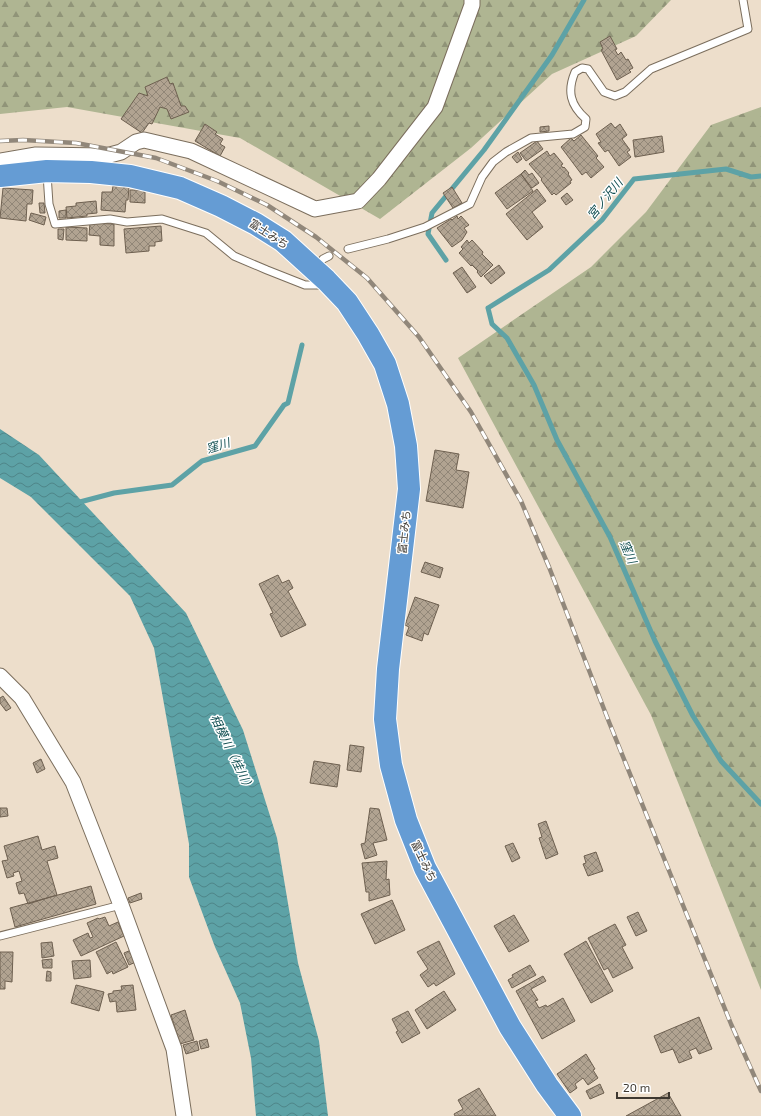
<svg xmlns="http://www.w3.org/2000/svg" width="761" height="1116" viewBox="0 0 761 1116" font-family="'Exo 2','Noto Sans JP',sans-serif">
	<defs>
		<pattern id="forest-firs" width="22" height="20" patternUnits="userSpaceOnUse"><rect width="22" height="20" fill="#afb592"/><path d="M5 1l3.5 6h-7zM16 11l3.5 6h-7z" fill="#909478"/></pattern>
		<pattern id="water-waves" width="16" height="10" patternUnits="userSpaceOnUse"><rect width="16" height="10" fill="#5da2a6"/><path d="M0 5q4-4 8 0t8 0" fill="none" stroke="#4e8588"/></pattern>
		<pattern id="building-cross-hatch" width="8" height="8" patternUnits="userSpaceOnUse"><rect width="8" height="8" fill="#b1a391"/><path d="M0 0l8 8M0 8l8-8" fill="none" stroke="#918677"/></pattern>
	</defs>
	<rect width="100%" height="100%" fill="#eddecb"/>
	<path fill="url(#forest-firs)" d="M 0,0 L 671,0 L 636,36 L 552,74 L 471,148 L 380,219 L 240,138 L 67,107 L 0,114 Z
		M 761,107 L 761,990 L 651,715 L 458,358 L 591,267 L 646,212 L 711,125 Z"/>
	<path fill="url(#water-waves)" d="M 0,429 L 39,455 L 186,613 L 243,730 L 277,838 L 298,963 L 319,1041 L 328,1116 L 256,1116 L 251,1058 L 240,1003 L 215,947 L 189,877 L 189,844 L 154,648 L 130,596 L 31,497 L 0,478 Z"/>
	<g fill="none" stroke-linecap="round" stroke-linejoin="round">
		<path stroke="#5da2a6" stroke-width="5" d="M 446,260 L 428,234 L 432,213 L 484,150 L 552,55 L 584,0
			M 488,308 L 492,324 L 507,338 L 534,385 L 557,440 L 610,537 L 655,641 L 693,716 L 721,761 L 761,804
			M 488,308 L 549,270 L 602,220 L 634,179 L 726,169 L 751,177 L 761,176
			M 76,503 L 114,493 L 172,485 L 202,461 L 255,446 L 284,405 L 288,403 L 302,345"/>
	</g>
	<path fill="url(#building-cross-hatch)" stroke="#6e6050" d="M 610,36 L 617,49 L 615,50 L 618,55 L 621,52 L 626,60 L 628,59 L 633,68 L 629,70 L 631,72 L 617,80 L 601,50 L 603,49 L 600,42 Z
		M 167,77 L 170,84 L 173,83 L 181,106 L 185,106 L 189,112 L 171,119 L 167,109 L 160,107 L 152,124 L 149,123 L 142,133 L 121,119 L 139,93 L 148,96 L 145,87 Z
		M 611,123 L 615,128 L 620,124 L 627,135 L 622,139 L 630,150 L 627,152 L 631,157 L 619,166 L 608,150 L 605,152 L 598,143 L 601,142 L 596,134 Z
		M 205,124 L 217,132 L 215,134 L 223,139 L 220,144 L 225,147 L 220,156 L 195,141 Z
		M 549,126 L 549,131 L 540,132 L 540,127 Z
		M 581,135 L 598,156 L 596,158 L 604,167 L 591,178 L 586,172 L 582,175 L 561,147 L 571,138 L 574,141 Z
		M 662,136 L 664,152 L 635,157 L 633,140 Z
		M 537,141 L 543,149 L 526,161 L 520,153 Z
		M 547,151 L 550,156 L 554,153 L 563,164 L 561,165 L 563,168 L 564,167 L 569,173 L 568,174 L 572,180 L 570,181 L 571,183 L 556,195 L 554,193 L 552,195 L 541,180 L 542,179 L 529,164 Z
		M 518,152 L 522,159 L 517,163 L 512,157 Z
		M 525,170 L 529,175 L 532,173 L 539,183 L 532,188 L 521,174 Z
		M 521,174 L 533,191 L 507,209 L 495,193 Z
		M 113,186 L 129,187 L 128,200 L 126,200 L 125,212 L 101,210 L 102,192 L 112,192 Z
		M 452,187 L 462,203 L 453,208 L 443,193 Z
		M 3,188 L 33,190 L 32,204 L 27,204 L 26,221 L 0,218 Z
		M 537,189 L 546,201 L 532,212 L 543,227 L 527,240 L 506,214 Z
		M 130,190 L 145,190 L 145,203 L 130,202 Z
		M 567,193 L 573,200 L 566,205 L 561,198 Z
		M 96,201 L 97,213 L 87,214 L 87,216 L 67,218 L 66,207 L 76,206 L 76,203 Z
		M 39,203 L 44,203 L 45,213 L 40,213 Z
		M 66,210 L 66,218 L 59,218 L 59,211 Z
		M 31,213 L 46,217 L 44,225 L 29,220 Z
		M 457,216 L 458,219 L 461,216 L 469,225 L 464,228 L 467,232 L 462,240 L 452,247 L 437,228 L 451,219 L 452,220 Z
		M 90,223 L 114,224 L 114,246 L 100,245 L 100,236 L 89,235 Z
		M 161,226 L 162,241 L 155,242 L 155,246 L 149,246 L 149,251 L 126,253 L 124,229 Z
		M 66,227 L 87,228 L 87,241 L 66,240 Z
		M 58,229 L 64,229 L 63,240 L 58,239 Z
		M 467,240 L 469,243 L 472,240 L 483,252 L 482,254 L 493,265 L 481,277 L 477,272 L 478,271 L 472,265 L 471,266 L 459,253 L 463,249 L 461,247 Z
		M 499,265 L 505,273 L 491,284 L 484,276 Z
		M 462,267 L 476,287 L 467,293 L 453,273 Z
		M 435,450 L 459,454 L 456,470 L 469,472 L 463,508 L 426,501 Z
		M 425,562 L 443,568 L 440,578 L 421,572 Z
		M 278,575 L 282,583 L 289,580 L 293,588 L 288,591 L 306,625 L 281,637 L 270,614 L 273,613 L 259,584 Z
		M 415,597 L 439,605 L 428,635 L 424,633 L 422,641 L 406,635 L 409,627 L 405,625 Z
		M 3,696 L 11,708 L 6,711 L 0,703 L 0,698 Z
		M 350,745 L 364,747 L 361,772 L 347,770 Z
		M 41,759 L 45,769 L 37,773 L 33,763 Z
		M 314,761 L 340,765 L 337,787 L 310,783 Z
		M 0,808 L 7,808 L 8,816 L 0,817 Z
		M 370,808 L 379,809 L 387,840 L 373,843 L 377,855 L 365,859 L 361,844 L 365,843 Z
		M 546,821 L 558,854 L 546,859 L 539,838 L 542,837 L 538,824 Z
		M 38,836 L 42,850 L 55,846 L 58,858 L 47,861 L 57,895 L 28,904 L 24,893 L 19,894 L 16,883 L 22,881 L 19,871 L 13,873 L 14,876 L 7,878 L 2,861 L 8,860 L 4,846 Z
		M 513,843 L 520,858 L 512,862 L 505,846 Z
		M 596,852 L 603,871 L 588,876 L 583,864 L 586,863 L 584,856 Z
		M 387,861 L 386,880 L 389,879 L 390,895 L 369,901 L 369,892 L 366,892 L 362,863 Z
		M 91,886 L 96,904 L 15,927 L 10,908 Z
		M 141,893 L 142,899 L 130,903 L 128,898 Z
		M 392,900 L 405,930 L 375,944 L 361,914 Z
		M 638,912 L 647,931 L 636,936 L 627,917 Z
		M 514,915 L 529,941 L 509,952 L 494,926 Z
		M 105,917 L 109,926 L 118,922 L 124,936 L 81,956 L 73,940 L 88,933 L 90,938 L 93,937 L 87,923 L 98,918 L 99,919 Z
		M 615,924 L 626,945 L 622,947 L 633,968 L 613,978 L 608,968 L 604,970 L 588,938 Z
		M 439,941 L 455,974 L 436,986 L 434,983 L 428,987 L 420,975 L 428,969 L 417,952 Z
		M 586,941 L 613,991 L 591,1003 L 564,954 Z
		M 52,942 L 54,956 L 42,958 L 41,943 Z
		M 116,942 L 128,967 L 113,974 L 112,971 L 107,974 L 96,952 Z
		M 131,950 L 136,962 L 129,965 L 124,953 Z
		M 0,952 L 13,952 L 12,982 L 5,981 L 5,989 L 0,989 Z
		M 52,959 L 52,968 L 43,968 L 42,960 Z
		M 90,960 L 91,977 L 74,979 L 72,961 Z
		M 530,965 L 536,975 L 512,988 L 508,980 L 513,977 L 512,975 Z
		M 47,971 L 51,972 L 51,981 L 46,981 Z
		M 543,976 L 546,981 L 531,989 L 538,1000 L 535,1001 L 539,1008 L 546,1005 L 547,1007 L 563,998 L 575,1021 L 542,1039 L 516,991 Z
		M 76,985 L 104,992 L 99,1011 L 71,1003 Z
		M 133,985 L 136,1010 L 117,1012 L 116,1001 L 110,1002 L 108,994 L 113,993 L 113,991 L 122,990 L 121,986 Z
		M 444,991 L 456,1010 L 427,1029 L 415,1010 Z
		M 185,1010 L 194,1040 L 180,1044 L 171,1015 Z
		M 408,1011 L 420,1033 L 402,1043 L 396,1032 L 398,1031 L 392,1019 Z
		M 699,1017 L 712,1049 L 699,1054 L 696,1048 L 689,1051 L 692,1058 L 679,1063 L 673,1049 L 661,1053 L 654,1036 Z
		M 207,1039 L 209,1047 L 201,1049 L 199,1041 Z
		M 197,1041 L 199,1050 L 186,1054 L 183,1045 Z
		M 586,1054 L 595,1069 L 593,1070 L 598,1078 L 588,1085 L 583,1078 L 575,1084 L 577,1088 L 570,1093 L 557,1074 Z
		M 600,1084 L 604,1093 L 590,1099 L 586,1091 Z
		M 479,1088 L 496,1116 L 455,1116 L 454,1114 L 463,1109 L 458,1100 Z
		M 668,1093 L 681,1116 L 626,1116 Z"/>
	<g fill="none" stroke-linecap="round" stroke-linejoin="round">
		<g stroke="#7b6e5d" stroke-width="9">
			<path id="lane" d="M 47,174 L 49,204 L 55,224 L 110,219 L 127,222 L 162,219 L 206,233 L 234,256 L 267,270 L 305,285 L 321,285 L 323,282
				M 348,249 L 388,239 L 425,227 L 470,204 L 482,177 L 493,162 L 506,152 L 531,138 L 573,134 L 585,127 L 586,119 C 570,105 567,91 575,72 L 582,68 L 588,69 L 604,92 L 615,96 L 625,92 L 651,69 L 748,29 L 743,0
				M 315,268 L 323,259 L 329,256
				M 0,936 L 121,905"/>
		</g>
		<g stroke="#7b6e5d" stroke-width="17">
			<path id="street" d="M 0,161 L 36,155 L 106,156 L 121,152 L 136,142 L 144,140 L 191,151 L 315,209 L 358,201 L 379,179 L 435,107 L 472,5 L 472,0
				M 0,676 L 22,698 L 73,782 L 121,905 L 174,1049 L 184,1116"/>
		</g>
		<g stroke="#fff" stroke-width="24">
			<path id="highway" d="M 0,176 L 47,171 L 91,172 L 130,176 L 180,188 L 221,206 L 256,224 L 283,241 L 326,280 L 347,302 L 368,334 L 385,364 L 398,404 L 406,446 L 409,489 L 388,669 L 385,719 L 391,765 L 406,820 L 425,868 L 510,1027 L 547,1085 L 570,1116"/>
		</g>
		<use href="#lane" stroke="#fff" stroke-width="7"/>
		<use href="#street" stroke="#fff" stroke-width="15"/>
		<use href="#highway" stroke="#659cd4" stroke-width="22"/>
		<g stroke="#91877a" stroke-width="4.5">
			<path id="rail" d="M 0,141 L 23,140 L 76,143 L 156,158 L 217,181 L 267,205 L 316,237 L 367,278 L 419,337 L 471,412 L 521,501 L 549,567 L 609,722 L 676,888 L 731,1024 L 761,1091"/>
		</g>
		<use href="#rail" stroke="#fff" stroke-width="3" stroke-dasharray="9" stroke-linecap="butt"/>
	</g>
	<g text-anchor="middle" stroke-width="3" stroke-linejoin="round" paint-order="stroke">
		<g font-size="11" fill="#3e3830" stroke="#fff">
			<text transform="translate(269 234) rotate(33)" y="4">富士みち</text>
			<text transform="translate(404 532) rotate(-84)" y="4">富士みち</text>
			<text transform="translate(424 861) rotate(65)" y="4">富士みち</text>
		</g>
		<g font-size="12" font-style="italic" fill="#104e51" stroke="#fff">
			<text transform="translate(605 199) rotate(-51)" y="4">宮ノ沢川</text>
			<text transform="translate(218 446) rotate(-17)" y="4">窪川</text>
			<text transform="translate(628 552) rotate(67)" y="4">窪川</text>
			<text transform="translate(232 753) rotate(64)" y="4">相模川（桂川）</text>
		</g>
	</g>
	<path d="M617 1092v6h52v-6" fill="none" stroke="#3e3830" stroke-width="2"/>
	<text x="623" y="1092" font-size="12" fill="#3e3830" stroke="#ffffff" stroke-width="3" paint-order="stroke">20 m</text>
</svg>
